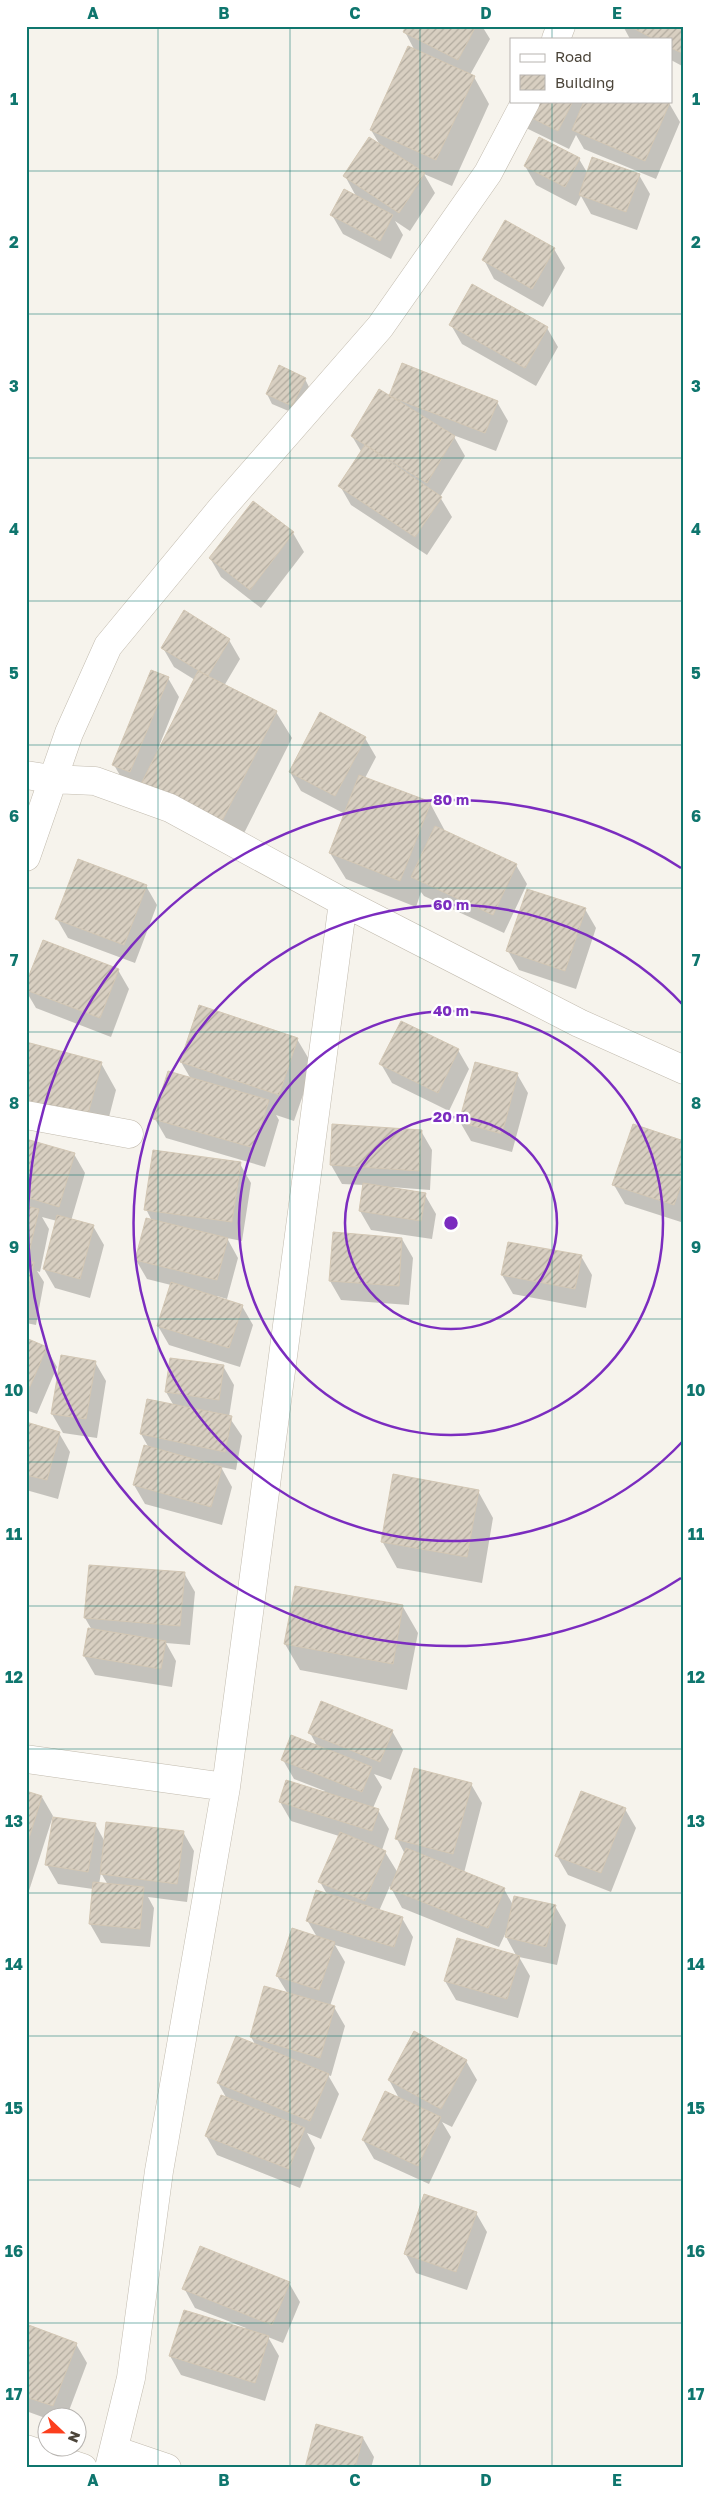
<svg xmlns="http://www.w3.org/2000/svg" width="710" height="2494" viewBox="0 0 710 2494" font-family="'Golos Text',sans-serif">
	<defs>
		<pattern id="building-hatch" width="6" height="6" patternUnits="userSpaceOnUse" patternTransform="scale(1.25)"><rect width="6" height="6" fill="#d8cfc1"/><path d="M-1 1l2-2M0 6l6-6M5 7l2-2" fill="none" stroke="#b1aa9e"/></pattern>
	</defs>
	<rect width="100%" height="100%" fill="#f6f3ec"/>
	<path fill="#0003" fill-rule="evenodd" d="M 407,26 L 482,26 L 490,39 L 470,75 L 474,77 L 489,104 L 452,186 L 424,174 L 435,193 L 410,231 L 395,221 L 403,235 L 391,259 L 343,234 L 332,215 L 357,198 L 345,176 L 380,145 L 371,130 L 415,51 L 405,32 Z
		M 623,26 L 684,26 L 684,67 L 671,60 L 671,39 L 630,39 Z
		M 514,101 L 666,101 L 669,103 L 680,122 L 656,179 L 584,149 L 576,135 L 569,149 L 522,126 Z
		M 579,159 L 588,174 L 639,175 L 650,194 L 637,230 L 591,214 L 581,196 L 576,206 L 536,185 L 525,166 Z
		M 554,249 L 565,268 L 543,307 L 494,279 L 484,260 Z
		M 451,325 L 547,328 L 558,347 L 536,386 L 462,344 Z
		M 403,365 L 497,402 L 508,421 L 496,451 L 453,435 L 465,456 L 440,497 L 452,517 L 427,555 L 351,505 L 340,486 L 362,453 L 352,436 L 390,397 Z
		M 305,379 L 310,389 L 298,415 L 272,404 L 267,394 Z
		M 293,533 L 304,552 L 261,608 L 221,577 L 210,558 Z
		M 184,612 L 229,640 L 240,659 L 224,686 L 276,712 L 292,738 L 234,853 L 125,784 L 114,765 L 168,678 L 179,697 L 157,751 L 159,752 L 195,680 L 174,667 L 163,648 Z
		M 365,738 L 376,757 L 365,778 L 430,803 L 445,831 L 516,865 L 527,884 L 504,933 L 424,896 L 421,892 L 416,907 L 346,879 L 330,853 L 345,814 L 301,791 L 290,772 Z
		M 146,886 L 157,905 L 135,963 L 68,938 L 57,919 Z
		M 585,909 L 596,928 L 576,989 L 519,970 L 508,951 Z
		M 118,970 L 129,989 L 111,1037 L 36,1008 L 26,991 L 26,986 Z
		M 297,1039 L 313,1066 L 294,1121 L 276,1115 L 279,1120 L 265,1167 L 166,1138 L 155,1119 L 191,1079 L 181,1062 Z
		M 458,1050 L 469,1069 L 449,1111 L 392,1083 L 381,1064 Z
		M 101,1063 L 116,1090 L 102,1144 L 26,1125 Z
		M 517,1074 L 528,1093 L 512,1152 L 471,1141 L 460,1122 Z
		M 421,1131 L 432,1150 L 430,1190 L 391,1187 L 391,1189 L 425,1195 L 436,1214 L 432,1239 L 371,1230 L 360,1211 L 364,1185 L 342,1184 L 331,1165 Z
		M 26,1140 L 74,1154 L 85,1173 L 71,1221 L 93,1226 L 104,1245 L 90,1298 L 55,1288 L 44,1269 L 57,1221 L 42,1217 L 49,1229 L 40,1272 L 37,1271 L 44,1282 L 36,1325 L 26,1323 Z
		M 684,1142 L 684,1223 L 625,1204 L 614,1185 Z
		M 240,1164 L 251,1183 L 242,1241 L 227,1238 L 238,1258 L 227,1299 L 217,1296 L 216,1298 L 242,1306 L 253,1325 L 240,1367 L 169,1345 L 158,1326 L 171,1285 L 147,1279 L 136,1260 L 152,1221 L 146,1209 Z
		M 402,1239 L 413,1258 L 409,1305 L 341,1300 L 330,1281 Z
		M 581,1256 L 592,1275 L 586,1308 L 513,1294 L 502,1275 Z
		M 26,1339 L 46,1348 L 57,1367 L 37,1414 L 26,1410 Z
		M 95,1362 L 106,1381 L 97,1438 L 63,1433 L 52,1414 Z
		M 223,1366 L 234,1385 L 229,1417 L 242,1436 L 236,1470 L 221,1467 L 232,1487 L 222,1525 L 145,1504 L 134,1485 L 149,1448 L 141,1434 L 174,1406 L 166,1392 Z
		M 26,1424 L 59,1433 L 70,1452 L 58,1499 L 26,1490 Z
		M 478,1491 L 493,1518 L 482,1583 L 397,1568 L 382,1541 Z
		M 90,1566 L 184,1573 L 195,1592 L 190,1645 L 166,1643 L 176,1661 L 172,1687 L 95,1675 L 84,1656 L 92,1630 L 85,1618 Z
		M 403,1607 L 418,1633 L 407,1690 L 300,1670 L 285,1644 Z
		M 392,1731 L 403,1750 L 391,1780 L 374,1774 L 382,1787 L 373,1808 L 378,1810 L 389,1829 L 382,1850 L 385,1852 L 398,1873 L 405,1854 L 397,1839 L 471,1784 L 482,1803 L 464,1873 L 504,1889 L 513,1905 L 555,1906 L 566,1925 L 557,1965 L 519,1957 L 530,1976 L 518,2018 L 456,2000 L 445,1981 L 517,1957 L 506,1937 L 508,1928 L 499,1947 L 402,1908 L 390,1886 L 379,1911 L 402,1918 L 413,1937 L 405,1966 L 335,1945 L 345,1962 L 330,2006 L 334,2007 L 345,2026 L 331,2076 L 328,2075 L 339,2094 L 321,2139 L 307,2133 L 315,2148 L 300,2188 L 217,2155 L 206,2136 L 227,2099 L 218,2083 L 256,2046 L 251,2037 L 288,1994 L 277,1976 L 317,1937 L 307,1920 L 327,1894 L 320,1882 L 339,1836 L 291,1821 L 280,1802 L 325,1791 L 294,1779 L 283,1760 L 317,1746 L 310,1733 Z
		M 26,1793 L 42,1797 L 53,1816 L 26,1900 Z
		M 625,1809 L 636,1828 L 611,1892 L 568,1875 L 557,1856 Z
		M 95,1824 L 105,1842 L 183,1832 L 194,1851 L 187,1902 L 148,1897 L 154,1908 L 150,1947 L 101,1943 L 90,1924 L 93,1889 L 58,1884 L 47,1865 ZM 101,1873 L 108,1885 L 99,1884 Z
		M 466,2061 L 477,2080 L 452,2127 L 442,2122 L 451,2137 L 429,2184 L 374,2159 L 363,2140 L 400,2100 L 389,2080 Z
		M 476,2213 L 487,2232 L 467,2290 L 416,2273 L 405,2253 Z
		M 289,2283 L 300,2302 L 283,2343 L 268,2337 L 279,2356 L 265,2401 L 181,2375 L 170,2356 L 246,2328 L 195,2308 L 184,2288 Z
		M 26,2326 L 76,2344 L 87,2363 L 67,2416 L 48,2416 L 48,2419 L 26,2411 Z
		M 363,2438 L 374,2457 L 371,2468 L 306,2468 Z"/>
	<path fill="url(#building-hatch)" stroke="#d3c7b4" d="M 406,26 L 476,26 L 458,60 L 403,32 Z
		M 629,26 L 684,26 L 684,54 L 671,48 L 671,39 L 654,39 Z
		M 408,46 L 475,76 L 436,160 L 370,130 Z
		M 513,101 L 573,101 L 558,131 L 510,107 Z
		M 584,101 L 669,101 L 670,102 L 645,161 L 572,130 Z
		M 369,137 L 425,173 L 399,213 L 343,176 Z
		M 539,137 L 580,158 L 565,187 L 524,166 Z
		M 592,157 L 640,174 L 626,212 L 579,195 Z
		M 344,189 L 393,215 L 380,241 L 330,215 Z
		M 505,220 L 555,248 L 532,289 L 482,260 Z
		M 472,284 L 548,327 L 525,368 L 449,325 Z
		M 402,363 L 498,401 L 485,433 L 389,396 Z
		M 279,365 L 306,378 L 292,406 L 266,394 Z
		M 379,389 L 455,436 L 427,483 L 351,436 Z
		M 365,445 L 442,497 L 415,537 L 338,486 Z
		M 253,501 L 294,532 L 250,590 L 209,558 Z
		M 184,610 L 230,639 L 208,676 L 161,648 Z
		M 151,670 L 169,677 L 130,772 L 112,765 Z
		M 198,671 L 277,711 L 219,827 L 139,788 Z
		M 320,712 L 366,737 L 335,796 L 289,772 Z
		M 359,775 L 431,802 L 400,881 L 329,853 Z
		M 435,826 L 517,864 L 493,915 L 411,877 Z
		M 78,859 L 147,885 L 124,945 L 55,919 Z
		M 527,889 L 586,908 L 565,971 L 506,951 Z
		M 43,940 L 119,969 L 100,1018 L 26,990 L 26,983 Z
		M 199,1005 L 298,1038 L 279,1095 L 180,1062 Z
		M 401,1021 L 459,1049 L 438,1093 L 379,1064 Z
		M 26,1042 L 102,1062 L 87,1118 L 26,1102 Z
		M 475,1062 L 518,1073 L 502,1134 L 459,1122 Z
		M 168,1071 L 269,1100 L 254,1148 L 153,1119 Z
		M 332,1124 L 422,1130 L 419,1171 L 330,1165 Z
		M 633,1124 L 684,1141 L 684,1176 L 674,1205 L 612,1185 Z
		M 26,1139 L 75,1153 L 59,1207 L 26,1197 Z
		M 153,1150 L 241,1162 L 232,1222 L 144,1210 Z
		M 363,1183 L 426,1193 L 421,1221 L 359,1211 Z
		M 26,1206 L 39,1209 L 29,1253 L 26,1252 Z
		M 57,1215 L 94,1225 L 80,1279 L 43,1269 Z
		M 146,1218 L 228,1238 L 217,1280 L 135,1260 Z
		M 333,1232 L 402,1238 L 399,1286 L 329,1281 Z
		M 508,1242 L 582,1255 L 575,1289 L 501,1275 Z
		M 26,1261 L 34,1262 L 26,1301 Z
		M 171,1282 L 243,1305 L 229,1348 L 157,1326 Z
		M 26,1338 L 47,1347 L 26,1396 Z
		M 61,1355 L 96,1361 L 86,1419 L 51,1414 Z
		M 170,1358 L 224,1365 L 219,1400 L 165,1392 Z
		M 147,1399 L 232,1416 L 225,1452 L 140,1434 Z
		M 26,1422 L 60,1432 L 47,1480 L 26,1475 Z
		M 144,1445 L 222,1467 L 211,1507 L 133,1485 Z
		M 393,1474 L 479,1490 L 467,1557 L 381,1542 Z
		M 89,1565 L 185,1572 L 180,1626 L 84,1618 Z
		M 295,1586 L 403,1605 L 393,1664 L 284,1644 Z
		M 88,1628 L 166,1641 L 161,1669 L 83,1656 Z
		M 321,1701 L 393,1730 L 380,1762 L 308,1733 Z
		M 291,1735 L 372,1767 L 362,1792 L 281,1760 Z
		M 414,1768 L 472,1783 L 453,1854 L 395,1839 Z
		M 286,1780 L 379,1809 L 372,1831 L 279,1802 Z
		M 26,1791 L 42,1796 L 26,1848 Z
		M 581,1791 L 626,1808 L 601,1873 L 555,1856 Z
		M 53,1817 L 96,1823 L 88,1872 L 45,1865 Z
		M 106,1822 L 184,1831 L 177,1884 L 100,1874 Z
		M 340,1832 L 386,1851 L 365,1901 L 318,1882 Z
		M 406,1848 L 505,1888 L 488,1928 L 390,1889 Z
		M 93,1882 L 144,1887 L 140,1929 L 89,1924 Z
		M 316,1890 L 403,1917 L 394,1947 L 306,1921 Z
		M 514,1896 L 556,1905 L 546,1947 L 505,1937 Z
		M 292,1928 L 335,1942 L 319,1990 L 276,1976 Z
		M 457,1938 L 520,1956 L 507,1999 L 444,1981 Z
		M 264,1986 L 335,2006 L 320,2058 L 250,2037 Z
		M 414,2031 L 467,2060 L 441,2109 L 388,2080 Z
		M 236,2036 L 329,2074 L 310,2121 L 217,2083 Z
		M 385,2091 L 441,2117 L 418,2166 L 362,2140 Z
		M 221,2095 L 305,2128 L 289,2169 L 205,2136 Z
		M 424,2194 L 477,2212 L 456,2272 L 404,2254 Z
		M 200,2246 L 290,2282 L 272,2325 L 182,2289 Z
		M 184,2310 L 269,2336 L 255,2383 L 169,2356 Z
		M 26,2324 L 77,2343 L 53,2406 L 26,2397 Z
		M 316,2424 L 363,2437 L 355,2468 L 305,2468 Z"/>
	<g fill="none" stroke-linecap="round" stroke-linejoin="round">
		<g stroke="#c2bbae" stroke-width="29">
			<path id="minor" d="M 556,39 L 561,26
				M 26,775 L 51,779 L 95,781 L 170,808 L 343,902 L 579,1023 L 684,1070
				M 26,857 L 69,733 L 108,646 L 221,509 L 380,327 L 488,173 L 526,101
				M 26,1115 L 129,1134
				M 26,1759 L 226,1787
				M 26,2449 L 83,2468
				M 114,2450 L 167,2468
				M 109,2468 L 131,2378 L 159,2171 L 226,1787 L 343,902"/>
		</g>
		<use href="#minor" stroke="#fff" stroke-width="28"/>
	</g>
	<path fill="none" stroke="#0f766e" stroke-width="1" stroke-opacity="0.55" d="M 158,26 L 158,2468M 290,26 L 290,2468M 420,26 L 420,2468M 552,26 L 552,39M 552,101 L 552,2468M 26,171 L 684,171M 26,314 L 684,314M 26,458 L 684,458M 26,601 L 684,601M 26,745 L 684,745M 26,888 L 684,888M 26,1032 L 684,1032M 26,1175 L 684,1175M 26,1319 L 684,1319M 26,1462 L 684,1462M 26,1606 L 684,1606M 26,1749 L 684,1749M 26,1893 L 684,1893M 26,2036 L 684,2036M 26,2180 L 684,2180M 26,2323 L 684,2323"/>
	<g fill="none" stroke="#7b2cbf" stroke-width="2.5">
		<circle cx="451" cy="1223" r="106"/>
		<circle cx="451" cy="1223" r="212"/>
		<path d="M684 1440A318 318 0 1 1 684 1006"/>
		<path d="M681 1578A423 423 0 1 1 681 868"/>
	</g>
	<circle cx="451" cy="1223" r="8" fill="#7b2cbf" stroke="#fff" stroke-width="2.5"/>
	<g font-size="15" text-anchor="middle" font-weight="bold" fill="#7b2cbf" stroke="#fff" stroke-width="4.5" stroke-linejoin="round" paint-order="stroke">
		<text x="451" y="805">80 m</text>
		<text x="451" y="910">60 m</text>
		<text x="451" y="1016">40 m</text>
		<text x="451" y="1122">20 m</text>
	</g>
	<rect width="710" height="2494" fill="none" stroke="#ffffff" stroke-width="55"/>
	<rect x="510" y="38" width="162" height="65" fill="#ffffff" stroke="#b7b4b0"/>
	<rect x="520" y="54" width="25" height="8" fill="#ffffff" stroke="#b7b4b0"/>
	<text x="555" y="62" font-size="15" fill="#4b4439">Road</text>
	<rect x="520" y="75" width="25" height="15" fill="url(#building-hatch)" stroke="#b7b4b0"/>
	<text x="555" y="88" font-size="15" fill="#4b4439">Building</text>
	<g transform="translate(62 2432) rotate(112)"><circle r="24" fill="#ffffff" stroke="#b7b4b0"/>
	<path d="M0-4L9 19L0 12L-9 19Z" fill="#fc3f1d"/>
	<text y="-8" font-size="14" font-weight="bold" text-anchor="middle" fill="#4b4439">N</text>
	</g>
	<rect x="28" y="28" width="654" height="2438" fill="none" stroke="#0f766e" stroke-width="2"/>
	<g font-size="16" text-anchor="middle" font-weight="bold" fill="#0f766e">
		<text x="93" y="19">A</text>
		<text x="224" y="19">B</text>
		<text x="355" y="19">C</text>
		<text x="486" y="19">D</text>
		<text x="617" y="19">E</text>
		<text x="14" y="105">1</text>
		<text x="696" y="105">1</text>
		<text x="14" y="248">2</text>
		<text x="696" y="248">2</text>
		<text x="14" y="392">3</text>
		<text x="696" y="392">3</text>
		<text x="14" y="535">4</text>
		<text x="696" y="535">4</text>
		<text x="14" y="679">5</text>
		<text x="696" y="679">5</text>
		<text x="14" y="822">6</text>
		<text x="696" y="822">6</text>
		<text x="14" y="966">7</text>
		<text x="696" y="966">7</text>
		<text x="14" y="1109">8</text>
		<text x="696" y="1109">8</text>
		<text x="14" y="1253">9</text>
		<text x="696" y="1253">9</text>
		<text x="14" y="1396">10</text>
		<text x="696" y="1396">10</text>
		<text x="14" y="1540">11</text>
		<text x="696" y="1540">11</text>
		<text x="14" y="1683">12</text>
		<text x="696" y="1683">12</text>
		<text x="14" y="1827">13</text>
		<text x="696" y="1827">13</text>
		<text x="14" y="1970">14</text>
		<text x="696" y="1970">14</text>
		<text x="14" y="2114">15</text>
		<text x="696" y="2114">15</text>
		<text x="14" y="2257">16</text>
		<text x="696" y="2257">16</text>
		<text x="14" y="2400">17</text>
		<text x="696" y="2400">17</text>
		<text x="93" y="2486">A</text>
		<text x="224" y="2486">B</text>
		<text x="355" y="2486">C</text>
		<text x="486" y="2486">D</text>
		<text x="617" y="2486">E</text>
	</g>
</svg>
